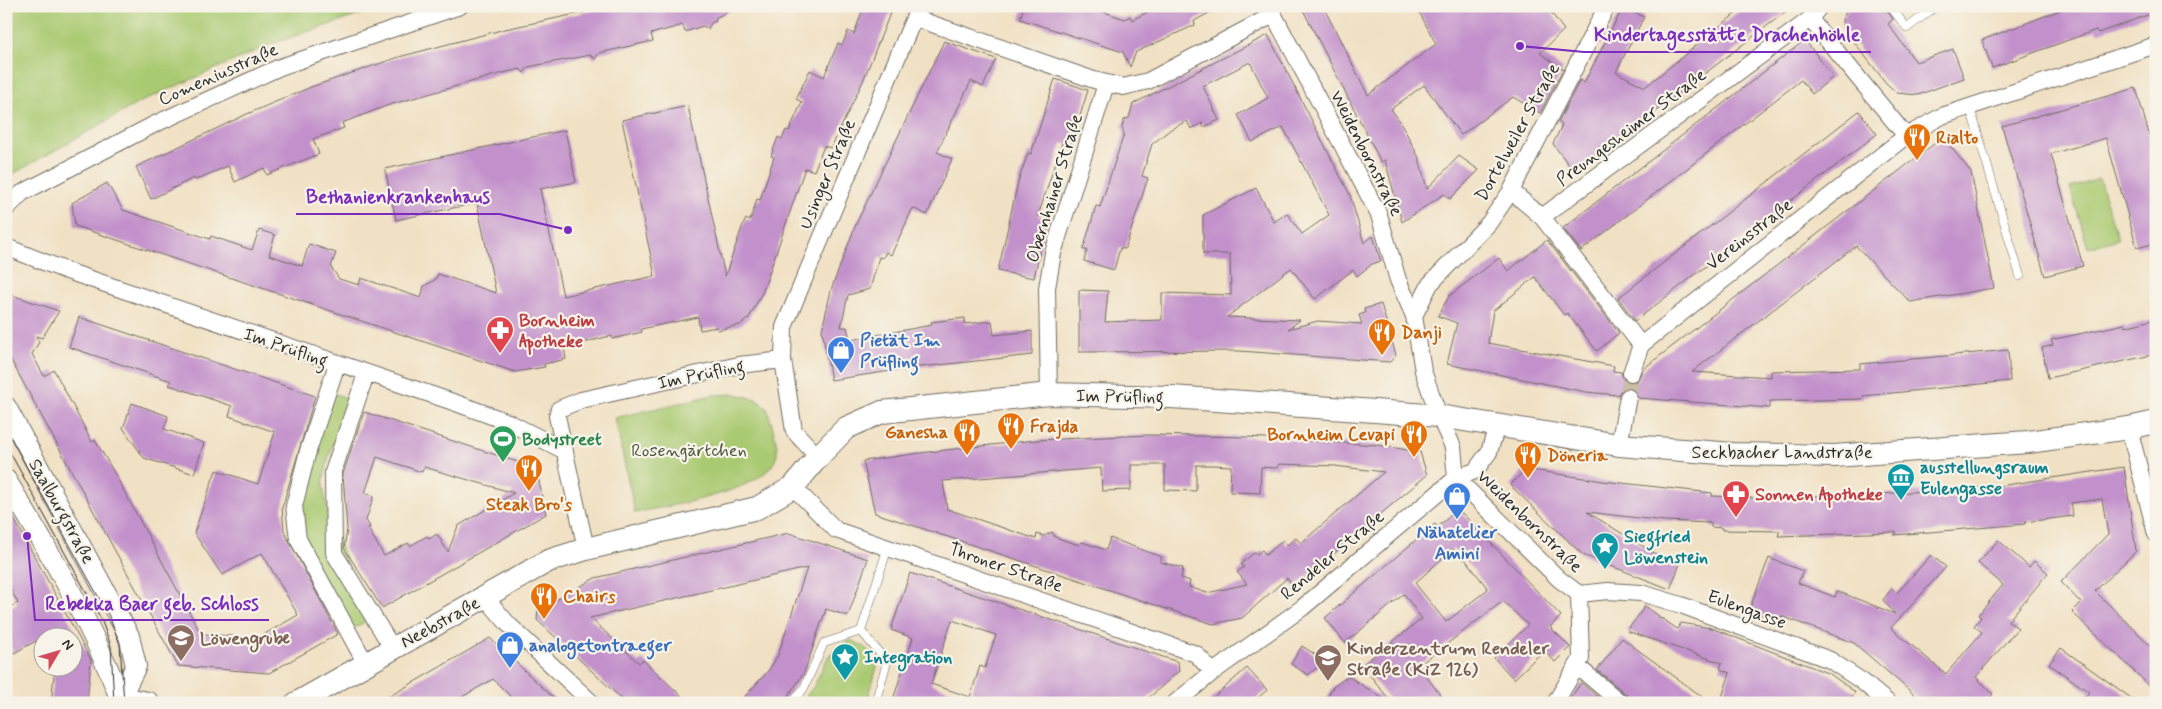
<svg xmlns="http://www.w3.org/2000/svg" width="2162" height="709" viewBox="0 0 2162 709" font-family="Mynerve,sans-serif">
	<rect width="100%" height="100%" fill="#f7f3e8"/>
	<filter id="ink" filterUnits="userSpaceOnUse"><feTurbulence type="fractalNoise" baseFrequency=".02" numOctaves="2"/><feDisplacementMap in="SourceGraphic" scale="10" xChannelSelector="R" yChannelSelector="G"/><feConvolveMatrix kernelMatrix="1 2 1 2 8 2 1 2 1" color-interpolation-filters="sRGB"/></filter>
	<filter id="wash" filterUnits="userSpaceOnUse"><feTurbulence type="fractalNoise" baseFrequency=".0096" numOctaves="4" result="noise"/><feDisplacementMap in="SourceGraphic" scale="20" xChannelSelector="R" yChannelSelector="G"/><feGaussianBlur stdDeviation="1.12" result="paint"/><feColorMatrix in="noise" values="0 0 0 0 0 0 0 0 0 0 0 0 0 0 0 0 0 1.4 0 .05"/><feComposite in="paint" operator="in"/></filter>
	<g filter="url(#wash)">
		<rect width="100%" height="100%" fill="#f1e1c4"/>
		<path fill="#aaca72" stroke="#6a7a4e" d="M 6,6 L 386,6 L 274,43 L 140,102 L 6,178 Z
			M 2099,179 L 2118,239 L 2088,248 L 2070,188 Z
			M 332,393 L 350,399 L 328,459 L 323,484 L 328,514 L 368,620 L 354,628 C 337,600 316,572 303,542 C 289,512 320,425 332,393 Z
			M 735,394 L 756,399 L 767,408 C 770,419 778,442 777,453 C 773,492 669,505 635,513 L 615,418 L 713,395 Z
			M 851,640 L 865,647 L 878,663 L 867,703 L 801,703 L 814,686 L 829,655 Z"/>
		<g id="blocks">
			<path fill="#c291cb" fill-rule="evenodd" d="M 614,6 L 739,6 L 715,18 L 716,21 L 711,23 L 708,29 L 703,26 L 685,32 L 683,25 L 651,34 L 653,41 L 599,53 L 595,59 L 590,55 L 528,67 L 524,73 L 520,69 L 503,73 L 389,105 L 342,123 L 344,128 L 313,139 L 319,154 L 267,175 L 264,168 L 235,182 L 228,166 L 195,180 L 194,178 L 151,199 L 136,167 L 247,114 L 311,87 L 399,57 L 505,29 Z
				M 864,6 L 893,6 L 863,81 L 831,148 L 824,146 L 814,171 L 805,168 L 763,291 L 749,318 L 740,325 L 718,330 L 717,327 L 700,330 L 698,317 L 641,329 L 642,332 L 612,339 L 612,336 L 606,337 L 564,348 L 566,359 L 544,364 L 545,367 L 515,372 L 75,226 L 72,203 L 107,183 L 123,210 L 210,239 L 211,236 L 252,250 L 259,230 L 275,235 L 269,255 L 302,266 L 309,244 L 336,253 L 331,267 L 339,279 L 359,285 L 361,278 L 421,298 L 424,286 L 435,280 L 438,274 L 496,293 L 477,203 L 396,220 L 385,169 L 565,130 L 576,182 L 540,189 L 563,296 L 655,276 L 622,120 L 688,106 L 725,276 L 743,225 L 746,219 L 750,221 L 757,199 L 760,200 L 774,157 L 771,156 L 778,137 L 782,139 L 786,130 L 789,131 L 802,102 L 796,99 L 810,70 L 824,77 L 838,43 L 842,45 L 848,31 L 854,34 Z
				M 1024,6 L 1086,6 L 1125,19 L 1130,16 L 1132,20 L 1159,6 L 1222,6 L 1194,21 L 1195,25 L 1136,52 L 1130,67 L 1123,52 L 1020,19 Z
				M 1301,6 L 1323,6 L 1368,95 L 1436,44 L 1416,6 L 1546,6 L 1564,30 L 1540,53 L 1563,69 L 1540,113 L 1513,97 L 1461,135 L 1424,85 L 1391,109 L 1400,121 L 1419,158 L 1427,189 L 1459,156 L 1479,170 L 1450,199 L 1444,194 L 1402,222 L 1385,160 L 1381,162 Z
				M 1745,6 L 1793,6 L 1575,173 L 1553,144 L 1562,125 L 1558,122 L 1580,80 L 1584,83 L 1623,7 L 1644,17 L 1616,72 L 1645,87 Z
				M 1849,6 L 1884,6 L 1893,19 L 1888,24 L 1916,62 L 1953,49 L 1964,78 L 1918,95 L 1897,93 L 1886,83 L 1844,29 L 1842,20 Z
				M 2071,6 L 2156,6 L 2156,12 L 2098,33 L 2096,30 L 1992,68 L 1982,40 Z
				M 1268,35 L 1350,195 L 1364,243 L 1373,236 L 1381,261 L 1372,264 L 1357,276 L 1353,270 L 1315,299 L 1291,268 L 1227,317 L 1300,320 L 1288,329 L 1318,321 L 1362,324 L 1359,315 L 1365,313 L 1364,309 L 1381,304 L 1396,355 L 1390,362 L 1240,351 L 1079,352 L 1079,290 L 1108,291 L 1105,322 L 1162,320 L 1162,293 L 1231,295 L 1230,254 L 1203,254 L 1203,215 L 1256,188 L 1274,222 L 1287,213 L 1302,234 L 1329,215 L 1283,127 L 1252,142 L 1238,115 L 1268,98 L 1250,62 L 1203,86 L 1219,120 L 1204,127 L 1202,123 L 1191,129 L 1187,121 L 1171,129 L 1152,144 L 1142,176 L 1148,178 L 1125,249 L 1120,248 L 1114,270 L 1084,261 L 1087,250 L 1083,250 L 1096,206 L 1100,207 L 1124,134 L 1122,127 L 1124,120 L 1129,118 L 1133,104 Z
				M 1805,40 L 1833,77 L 1812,94 L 1801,80 L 1581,251 L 1563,228 Z
				M 944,41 L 996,59 L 983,87 L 971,81 L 937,152 L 952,159 L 927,215 L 913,208 L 891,255 L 886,252 L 883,258 L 879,257 L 870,289 L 848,295 L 841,327 L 847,327 L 850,340 L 932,325 L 931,322 L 965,318 L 965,324 L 992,321 L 994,335 L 1032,331 L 1032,355 L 911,368 L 831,380 L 822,330 L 831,290 L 856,224 Z
				M 1055,79 L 1088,90 L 1071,145 L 1062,143 L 1038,216 L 1047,218 L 1034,278 L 998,271 L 1018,182 L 1028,153 L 1031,154 Z
				M 2136,88 L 2156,159 L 2156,243 L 2137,248 L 2106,138 L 2051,154 L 2083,266 L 2045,276 L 2002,126 Z
				M 1859,111 L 1877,134 L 1635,321 L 1618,298 Z
				M 1943,137 L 1971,172 L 1994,288 L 1910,302 L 1856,246 L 1692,372 L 1771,377 L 1771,371 L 1860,369 L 1860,364 L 2008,350 L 2010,381 L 1863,396 L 1863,399 L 1770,401 L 1770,408 L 1638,398 L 1635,390 L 1629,387 L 1621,390 L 1618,395 L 1586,392 L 1447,364 L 1457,323 L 1438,316 L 1449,296 L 1499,258 L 1508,271 L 1547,240 L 1619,333 L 1597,351 L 1567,313 L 1564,315 L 1535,277 L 1493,311 L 1488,343 L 1614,366 L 1613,371 L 1621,372 L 1624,380 L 1633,383 L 1638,380 L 1643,369 Z
				M 6,293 L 59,311 L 42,338 L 36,336 L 39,342 L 32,354 L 44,376 L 54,370 L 92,442 L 95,440 L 116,476 L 200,632 L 204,634 L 258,638 L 298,615 L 262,553 L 222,575 L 194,533 L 216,470 L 258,484 L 275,432 L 229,416 L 232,406 L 169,385 L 171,381 L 69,347 L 79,317 L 315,396 L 282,508 L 284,531 L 338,634 L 269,673 L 178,666 L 6,351 Z
				M 2156,319 L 2156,354 L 2048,378 L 2042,348 L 2053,345 L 2051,340 L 2125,324 L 2125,327 Z
				M 132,403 L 168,416 L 164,429 L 204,443 L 194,474 L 144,458 L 123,428 Z
				M 364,412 L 536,468 L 546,514 L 382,608 L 344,548 L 347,530 L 343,474 ZM 377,457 L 422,472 L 424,467 L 514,493 L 458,526 L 448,552 L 437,534 L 429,539 L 427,536 L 410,546 L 408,543 L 384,556 L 368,528 L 370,527 L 366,520 L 374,496 L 365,493 Z
				M 1148,435 L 1248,437 L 1378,445 L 1420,452 L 1427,475 L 1294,587 L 1287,578 L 1242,618 L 1213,624 L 875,513 L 863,461 L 928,452 L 1036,440 ZM 1279,464 L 1335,466 L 1384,472 L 1301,543 L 1296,538 L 1287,545 L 1283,540 L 1266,555 L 1262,550 L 1257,554 L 1255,552 L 1241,564 L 1244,567 L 1237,572 L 1247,584 L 1207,593 L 1189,587 L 1190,581 L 1181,578 L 1183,568 L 1160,562 L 1162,557 L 1110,538 L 1106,550 L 1082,542 L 1079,545 L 1055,537 L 1052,532 L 1044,536 L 1037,534 L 1036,539 L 947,509 L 943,481 L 1101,468 L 1102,491 L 1131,490 L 1131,465 L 1165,465 L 1165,490 L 1196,491 L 1196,465 L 1213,465 L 1231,466 L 1230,492 L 1260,493 L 1261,467 L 1277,468 Z
				M 2124,467 L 2136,551 L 2095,591 L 2156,651 L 2156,692 L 2072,612 L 2081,603 L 2061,582 L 2108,534 L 2102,499 L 2071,503 L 2073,516 L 2025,522 L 2025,524 L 1894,535 L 1897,532 L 1778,536 L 1780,531 L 1722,530 L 1722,528 L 1711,527 L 1711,523 L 1665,521 L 1587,512 L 1659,556 L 1680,564 L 1670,589 L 1583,555 L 1510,485 L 1526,469 L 1603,481 L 1712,493 L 1712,496 L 1779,499 L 1779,497 L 1880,494 L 1999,486 Z
				M 6,504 L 91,660 L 87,703 L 51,703 L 55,666 L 72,666 L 72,636 L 57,636 L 58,629 L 14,653 L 6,639 L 6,609 L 18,603 L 6,582 Z
				M 1454,512 L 1462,513 L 1561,616 L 1550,627 L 1570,647 L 1555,662 L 1544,650 L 1514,679 L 1494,658 L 1528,625 L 1503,601 L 1418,666 L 1440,694 L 1433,703 L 1392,703 L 1362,665 L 1422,619 L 1404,594 L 1345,643 L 1325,618 L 1424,533 L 1435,524 L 1438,527 ZM 1453,549 L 1462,559 L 1464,558 L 1488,589 L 1446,622 L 1415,583 Z
				M 789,533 L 868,559 L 848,616 L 826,609 L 804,673 L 783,703 L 739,703 L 769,670 L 778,655 L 807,568 L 590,618 L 639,663 L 643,660 L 689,703 L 626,703 L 537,620 L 538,610 L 595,578 Z
				M 1998,540 L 2029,567 L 2034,561 L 2048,573 L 2008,621 L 2018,628 L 1976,677 L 1993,694 L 1986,703 L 1924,703 L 1854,643 L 1781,616 L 1779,622 L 1749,610 L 1769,558 L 1803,571 L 1798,583 L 1835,597 L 1837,591 L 1895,614 L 1883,600 L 1892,588 L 1897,593 L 1931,555 L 1946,567 L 1891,628 L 1946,674 L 1982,632 L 1974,626 L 1981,617 L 1978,615 L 2003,585 L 1978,563 Z
				M 910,573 L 1178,662 L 1179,671 L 1143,703 L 892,703 L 913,638 L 891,630 ZM 952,620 L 996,635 L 985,668 L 980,666 L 970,697 L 931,684 Z
				M 1645,606 L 1659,616 L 1658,618 L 1663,619 L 1677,629 L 1681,623 L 1711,628 L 1830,674 L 1855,692 L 1847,703 L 1720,703 L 1730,673 L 1720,669 L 1722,663 L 1627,631 Z
				M 490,638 L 559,703 L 517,703 L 493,679 L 452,703 L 378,703 Z
				M 1622,638 L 1634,647 L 1711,703 L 1631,703 L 1627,695 L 1597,670 Z
				M 1302,646 L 1325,661 L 1308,675 L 1291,664 Z
				M 2061,648 L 2138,703 L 2081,703 L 2089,692 L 2049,664 Z
				M 1247,668 L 1267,690 L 1252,703 L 1207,703 Z
				M 1348,676 L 1390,703 L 1324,703 L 1333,687 Z
				M 1581,683 L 1605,703 L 1567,703 Z"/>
		</g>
	</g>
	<g filter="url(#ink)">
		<use href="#blocks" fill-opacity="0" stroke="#706b61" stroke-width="1"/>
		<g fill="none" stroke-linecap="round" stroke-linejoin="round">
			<path stroke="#c9bda5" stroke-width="16" stroke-dasharray="16 8" stroke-linecap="butt" d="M 1628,397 L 1631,373"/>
			<g stroke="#706b61" stroke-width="9">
				<path id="service" d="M 1890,6 L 1907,28 L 1935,7
					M 1970,107 L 2020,276
					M 861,631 L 888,547
					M 792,703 L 804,688 L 824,643 L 861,631 L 887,662 L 875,703"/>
			</g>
			<g stroke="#706b61" stroke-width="18">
				<path id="minor" d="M 1269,6 L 1379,215 L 1398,280 L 1414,316 L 1423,371 L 1439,416 L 1453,447 L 1456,478 L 1559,579 L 1579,594
					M 915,18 L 1094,80 L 1123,87 L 1148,81 L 1273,15
					M 1906,136 L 1942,116 L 2156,45
					M 1511,191 L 1542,217 L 1810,19 L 1820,6
					M 6,209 L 22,193 L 155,124 L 280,67 L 460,6
					M 1542,217 L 1641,345
					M 6,247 L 67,271 L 456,403 L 508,422 L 565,451
					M 1414,316 L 1430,284 L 1489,223 L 1511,191 L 1607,6
					M 337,364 L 308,451 L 294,506 L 298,539 L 366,664
					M 1631,373 L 1641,345 L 1906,136 L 1810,19
					M 366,374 L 333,472 L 334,553 L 393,649
					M 1049,394 L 1047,288 L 1053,253 L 1106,84
					M 2129,428 L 2156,534
					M 1619,445 L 1628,397
					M 818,457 L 794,431 L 783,360 L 784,327 L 919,6
					M 793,487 L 836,530 L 1196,654 L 1213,672
					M 586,549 L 557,416 L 559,409 L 581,400 L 739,365 L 783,360
					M 1579,594 L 1608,591 L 1641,593 L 1681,605 L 1830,660 L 1863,682 L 1888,703
					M 485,597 L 508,624 L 592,703
					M 1577,666 L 1621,703
					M 1175,703 L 1213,672 L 1302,608 L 1456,478 L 1475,471 L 1489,452 L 1497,426
					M 1555,703 L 1581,659 L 1579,594"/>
			</g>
			<g stroke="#706b61" stroke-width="22">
				<path id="tertiary" d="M 6,407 L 129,636 L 136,666 L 120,698
					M 6,480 C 49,551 90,620 120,698"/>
			</g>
			<g stroke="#706b61" stroke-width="24">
				<path id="secondary" d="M 120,703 L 120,698 L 148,703
					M 297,703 L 548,561 L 586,549 L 757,508 L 793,487 L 818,457 L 846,428 L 882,412 L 1049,394 L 1171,397 L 1375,411 L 1439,416 L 1619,445 L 1733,454 L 1834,456 L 2028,442 L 2129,428 L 2156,422"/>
			</g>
			<use href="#service" stroke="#fff" stroke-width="8"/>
			<use href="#minor" stroke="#fff" stroke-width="16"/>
			<use href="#tertiary" stroke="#fff" stroke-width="20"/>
			<use href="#secondary" stroke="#fff" stroke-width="22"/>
			<path stroke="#2b2b2b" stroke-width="1" d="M 6,429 L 109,616 L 120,644 L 124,703
				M 6,445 L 101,619 L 111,646 L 114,703"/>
		</g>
	</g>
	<defs>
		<g id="restaurant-pin" transform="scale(1.4375)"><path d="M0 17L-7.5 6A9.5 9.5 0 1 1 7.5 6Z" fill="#e8710a" stroke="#f7f3e8"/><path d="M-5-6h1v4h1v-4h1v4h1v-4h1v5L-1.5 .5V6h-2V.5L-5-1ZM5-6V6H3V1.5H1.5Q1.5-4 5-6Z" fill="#fff"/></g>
		<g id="pharmacy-pin" transform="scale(1.4375)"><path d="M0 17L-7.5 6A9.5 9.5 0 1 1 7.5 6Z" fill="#e0444e" stroke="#f7f3e8"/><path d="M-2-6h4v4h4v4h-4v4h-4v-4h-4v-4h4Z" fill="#fff"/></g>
		<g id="shop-pin" transform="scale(1.4375)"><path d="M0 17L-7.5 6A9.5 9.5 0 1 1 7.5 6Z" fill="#3f7fe0" stroke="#f7f3e8"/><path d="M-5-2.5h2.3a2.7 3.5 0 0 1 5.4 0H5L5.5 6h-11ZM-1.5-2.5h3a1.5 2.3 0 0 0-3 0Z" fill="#fff"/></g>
		<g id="stadium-pin" transform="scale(1.4375)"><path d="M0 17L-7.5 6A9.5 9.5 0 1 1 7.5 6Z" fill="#2e9e5b" stroke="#f7f3e8"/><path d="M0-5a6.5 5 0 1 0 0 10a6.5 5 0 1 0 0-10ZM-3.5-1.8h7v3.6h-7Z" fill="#fff"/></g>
		<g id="museum-pin" transform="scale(1.4375)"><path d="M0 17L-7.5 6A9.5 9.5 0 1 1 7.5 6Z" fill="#0f9aa8" stroke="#f7f3e8"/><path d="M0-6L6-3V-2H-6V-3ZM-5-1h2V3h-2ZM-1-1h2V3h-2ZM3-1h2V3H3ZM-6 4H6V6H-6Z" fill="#fff"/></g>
		<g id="sight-pin" transform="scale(1.4375)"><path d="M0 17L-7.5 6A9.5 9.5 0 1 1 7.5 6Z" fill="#0f9aa8" stroke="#f7f3e8"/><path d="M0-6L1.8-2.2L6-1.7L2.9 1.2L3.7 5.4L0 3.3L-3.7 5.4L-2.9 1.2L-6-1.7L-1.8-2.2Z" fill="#fff"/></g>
		<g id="school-pin" transform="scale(1.4375)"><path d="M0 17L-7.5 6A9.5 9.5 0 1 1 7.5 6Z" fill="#8d6e63" stroke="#f7f3e8"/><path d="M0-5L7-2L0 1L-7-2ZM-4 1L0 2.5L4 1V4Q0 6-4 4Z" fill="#fff"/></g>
	</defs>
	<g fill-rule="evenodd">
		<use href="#restaurant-pin" x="1917" y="137"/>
		<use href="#pharmacy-pin" x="500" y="330"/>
		<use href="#restaurant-pin" x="1382" y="332"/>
		<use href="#shop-pin" x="841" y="350"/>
		<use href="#restaurant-pin" x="1011" y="426"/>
		<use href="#restaurant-pin" x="967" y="432"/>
		<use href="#restaurant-pin" x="1414" y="434"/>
		<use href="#stadium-pin" x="503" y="439"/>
		<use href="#restaurant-pin" x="1528" y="455"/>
		<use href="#restaurant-pin" x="529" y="468"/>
		<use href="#museum-pin" x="1901" y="477"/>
		<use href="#pharmacy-pin" x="1736" y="494"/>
		<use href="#shop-pin" x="1457" y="496"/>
		<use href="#sight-pin" x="1605" y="546"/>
		<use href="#restaurant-pin" x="544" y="596"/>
		<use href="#school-pin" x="181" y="638"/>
		<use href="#shop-pin" x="510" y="645"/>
		<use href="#sight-pin" x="845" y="657"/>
		<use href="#school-pin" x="1328" y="658"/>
	</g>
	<g text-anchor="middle" stroke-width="4.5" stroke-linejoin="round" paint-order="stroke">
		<g font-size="18" fill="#2b2b2b" stroke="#f7f3e8">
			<text transform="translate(218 74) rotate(-24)" y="6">Comeniusstraße</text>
			<text transform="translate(1631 127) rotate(-37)" y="6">Preungesheimer Straße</text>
			<text transform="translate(1517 132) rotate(-61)" y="6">Dortelweiler Straße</text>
			<text transform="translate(1367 153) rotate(63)" y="6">Weidenbornstraße</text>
			<text transform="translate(827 174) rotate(-67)" y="6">Usinger Straße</text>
			<text transform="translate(1054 188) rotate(-73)" y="6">Obernhainer Straße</text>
			<text transform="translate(1749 234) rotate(-38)" y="6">Vereinsstraße</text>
			<text transform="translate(286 347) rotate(19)" y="6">Im Prüfling</text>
			<text transform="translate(701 374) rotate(-12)" y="6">Im Prüfling</text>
			<text transform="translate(1120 396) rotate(1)" y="6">Im Prüfling</text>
			<text x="1782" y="458">Seckbacher Landstraße</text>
			<text transform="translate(62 511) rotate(61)" y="6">Saalburgstraße</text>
			<text transform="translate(1530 521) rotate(44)" y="6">Weidenbornstraße</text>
			<text transform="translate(1332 555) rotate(-40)" y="6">Rendeler Straße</text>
			<text transform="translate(1006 567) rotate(19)" y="6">Throner Straße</text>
			<text transform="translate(1747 609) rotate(20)" y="6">Eulengasse</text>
			<text transform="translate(440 622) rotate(-29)" y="6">Neebstraße</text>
		</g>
		<g font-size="18" font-weight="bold" fill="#c56008" stroke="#f7f3e8" text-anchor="start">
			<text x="1936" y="143">Rialto</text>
			<text x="1401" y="338">Danji</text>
			<text x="1030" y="432">Frajda</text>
			<text x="948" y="438" text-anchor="end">Ganesha</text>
			<text x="1395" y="440" text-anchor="end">Bornheim Cevapi</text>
			<text x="1547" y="461">Döneria</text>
			<text x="529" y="510" text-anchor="middle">Steak Bro's</text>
			<text x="563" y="602">Chairs</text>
		</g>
		<g font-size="18" font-weight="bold" fill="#be3a42" stroke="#f7f3e8" text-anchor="start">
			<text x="519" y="326">Bornheim<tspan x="519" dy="21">Apotheke</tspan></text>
			<text x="1755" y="500">Sonnen Apotheke</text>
		</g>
		<g font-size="18" font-weight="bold" fill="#366cbe" stroke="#f7f3e8" text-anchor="start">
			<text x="860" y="346">Pietät Im<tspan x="860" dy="21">Prüfling</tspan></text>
			<text x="1457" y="538" text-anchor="middle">Nähatelier<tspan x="1457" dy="21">Amini</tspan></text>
			<text x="529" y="651">analogetontraeger</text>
		</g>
		<g font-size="18" font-weight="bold" fill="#27864d" stroke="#f7f3e8" text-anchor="start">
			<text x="522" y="445">Bodystreet</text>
		</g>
		<g font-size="18" fill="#4b533d" stroke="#f7f3e8">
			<text x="689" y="456">Rosengärtchen</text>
		</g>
		<g font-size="18" font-weight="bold" fill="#0d838f" stroke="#f7f3e8" text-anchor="start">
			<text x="1920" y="473">ausstellungsraum<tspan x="1920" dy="21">Eulengasse</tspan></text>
			<text x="1624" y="542">Siegfried<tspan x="1624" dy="21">Löwenstein</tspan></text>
			<text x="864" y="663">Integration</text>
		</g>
		<g font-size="18" font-weight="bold" fill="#785e54" stroke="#f7f3e8" text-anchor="start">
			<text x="200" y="644">Löwengrube</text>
			<text x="1347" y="654">Kinderzentrum Rendeler<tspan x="1347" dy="21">Straße (KiZ 126)</tspan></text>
		</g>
	</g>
	<path fill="none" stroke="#7b2cbf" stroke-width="2" d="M1520 46L1584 52H1871M568 230L500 214H296M27 536L35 620H269"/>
	<g fill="#7b2cbf" stroke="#f7f3e8" stroke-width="2">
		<circle cx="1520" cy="46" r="5"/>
		<circle cx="568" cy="230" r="5"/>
		<circle cx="27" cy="536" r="5"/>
	</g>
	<g font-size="19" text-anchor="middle" font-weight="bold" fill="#7b2cbf" stroke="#f7f3e8" stroke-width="4.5" stroke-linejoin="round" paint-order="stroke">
		<text x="1727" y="41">Kindertagesstätte Drachenhöhle</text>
		<text x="398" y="203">Bethanienkrankenhaus</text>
		<text x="152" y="610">Rebekka Baer geb. Schloss</text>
	</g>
	<rect width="2162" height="709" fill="none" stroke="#f7f3e8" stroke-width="25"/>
	<g transform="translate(58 652) rotate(52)"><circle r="24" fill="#f7f3e8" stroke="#a5a39c"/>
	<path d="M0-4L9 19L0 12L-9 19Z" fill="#d1495b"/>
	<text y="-8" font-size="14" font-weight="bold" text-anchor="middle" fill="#2b2b2b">N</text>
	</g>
</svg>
